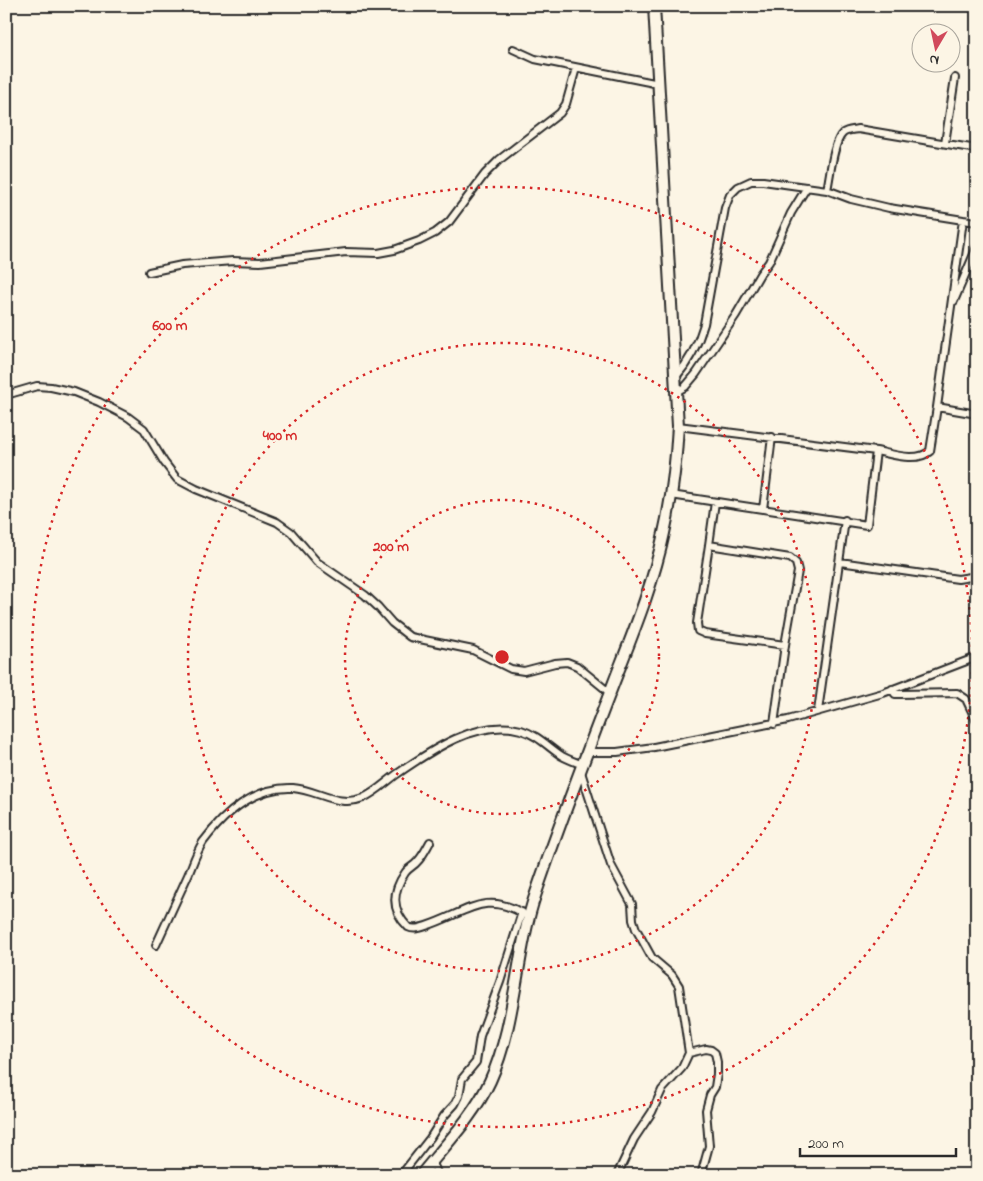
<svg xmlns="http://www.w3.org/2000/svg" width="983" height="1181" viewBox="0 0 983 1181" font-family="'Indie Flower',sans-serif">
	<rect width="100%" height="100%" fill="#fcf5e5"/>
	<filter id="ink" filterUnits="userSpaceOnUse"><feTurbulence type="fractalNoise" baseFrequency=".02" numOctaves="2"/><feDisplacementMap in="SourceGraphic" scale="10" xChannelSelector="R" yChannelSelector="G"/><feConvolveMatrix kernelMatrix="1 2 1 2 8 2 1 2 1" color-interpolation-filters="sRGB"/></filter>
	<g filter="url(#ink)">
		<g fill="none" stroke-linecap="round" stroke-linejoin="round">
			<g stroke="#2b2b2b" stroke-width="10">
				<path id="minor" d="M 513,49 L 535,59 L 659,84
					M 945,143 L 955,78
					M 827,190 C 830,177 833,142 843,133 C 847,130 853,130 858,129 L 977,149
					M 149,272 L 182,265 L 233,261 L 260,262 L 346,252 L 378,253 L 394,250 L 419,241 L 435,233 L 449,222 L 485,174 L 499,160 L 560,113 L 566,104 L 576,68
					M 954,301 L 977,247
					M 675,378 C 689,362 698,345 704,324 L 725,208 L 730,195 L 738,187 L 751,181 L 763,181 L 827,190 L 851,199 L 889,208 L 963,220
					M 676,392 L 685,387 L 696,374 L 736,315 L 760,274 L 769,262 L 791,213 L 807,187
					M 6,395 L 37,386 L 51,387 L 74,392 L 99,402 L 128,417 L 144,429 L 164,462 L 177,479 L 196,489 L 277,522 L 291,532 L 317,562 L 365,595 L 378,607 L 392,623 L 410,637 L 473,650 L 511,669 L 524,671 L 555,663 L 567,662 L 577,666 L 610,693
					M 937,407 L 977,414
					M 876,451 C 892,454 917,463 930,451 L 937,407 L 963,220 L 977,222
					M 671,495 L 867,525 L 876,451 L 678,426
					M 763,509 L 772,437
					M 709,545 L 790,558 L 796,563 L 798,571 L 785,645 L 705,634 L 698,631 L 697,623 Z
					M 709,545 L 715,502
					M 840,562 L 958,579 L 977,576
					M 892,689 L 895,694 L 900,694 L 957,693 L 966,699 L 977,722
					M 818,711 L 845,520
					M 774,724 L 785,645
					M 588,752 L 617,752 L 654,747 L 788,720 L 883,693 L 977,657
					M 581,772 L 611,865 L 632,904 L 633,920 L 636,929 L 652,958 L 672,975 L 679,986 L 689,1053 L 682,1068 L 662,1090 L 652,1112 L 634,1139 L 617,1175
					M 430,842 C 426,849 423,856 417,862 C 414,866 408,868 405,873 C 392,892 391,910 408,927 C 414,930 420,928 426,926 C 464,914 486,889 525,915
					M 156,945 C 167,921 178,897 189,873 C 193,863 197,851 203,842 C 224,814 255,786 293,788 C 318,790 338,808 363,798 C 375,793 386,782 397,774 C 430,751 478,718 521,730 C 538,735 548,747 562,756 C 569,760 576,762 583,765
					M 689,1053 L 706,1049 L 711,1050 L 715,1053 L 717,1062 L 717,1074 L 715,1087 L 710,1095 L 706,1110 L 709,1146 L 701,1175
					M 432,1161 L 438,1175
					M 401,1175 L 430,1138 L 444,1116 L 455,1104 L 459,1096 L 462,1079 L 476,1062 L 480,1036 L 500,982 L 522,912"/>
			</g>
			<g stroke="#2b2b2b" stroke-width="14">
				<path id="highway" d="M 421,1175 C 445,1145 474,1116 490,1081 C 517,1022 515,954 536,893 C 560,822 587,752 614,682 C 633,633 653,585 664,533 C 672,498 676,462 678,426 L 654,6"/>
			</g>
			<use href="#minor" stroke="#fcf5e5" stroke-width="6"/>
			<use href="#highway" stroke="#fcf5e5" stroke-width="10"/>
		</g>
	</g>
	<g fill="none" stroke="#d62828" stroke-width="2.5" stroke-dasharray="2.5 5">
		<circle cx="502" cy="657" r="157"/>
		<circle cx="502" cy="657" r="314"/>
		<circle cx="502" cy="657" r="470"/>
	</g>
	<circle cx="502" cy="657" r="8" fill="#d62828" stroke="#fcf5e5" stroke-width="2.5"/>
	<g font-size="15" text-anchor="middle" font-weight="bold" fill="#d62828" stroke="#fcf5e5" stroke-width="4" stroke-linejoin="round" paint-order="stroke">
		<text x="170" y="330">600 m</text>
		<text x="280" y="440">400 m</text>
		<text x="391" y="551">200 m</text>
	</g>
	<rect width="983" height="1181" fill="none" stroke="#fcf5e5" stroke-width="25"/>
	<rect x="12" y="12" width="958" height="1156" fill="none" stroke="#2b2b2b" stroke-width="2" filter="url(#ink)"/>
	<g transform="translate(936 48) rotate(189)"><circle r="24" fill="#fcf5e5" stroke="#a8a49b"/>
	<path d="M0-4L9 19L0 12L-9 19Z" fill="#d1495b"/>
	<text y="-8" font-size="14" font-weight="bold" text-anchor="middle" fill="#2b2b2b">N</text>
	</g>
	<path d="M800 1148v8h156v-8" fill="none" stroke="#2b2b2b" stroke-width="2.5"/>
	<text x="808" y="1148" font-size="15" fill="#2b2b2b" stroke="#fcf5e5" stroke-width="4" paint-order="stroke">200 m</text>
</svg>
